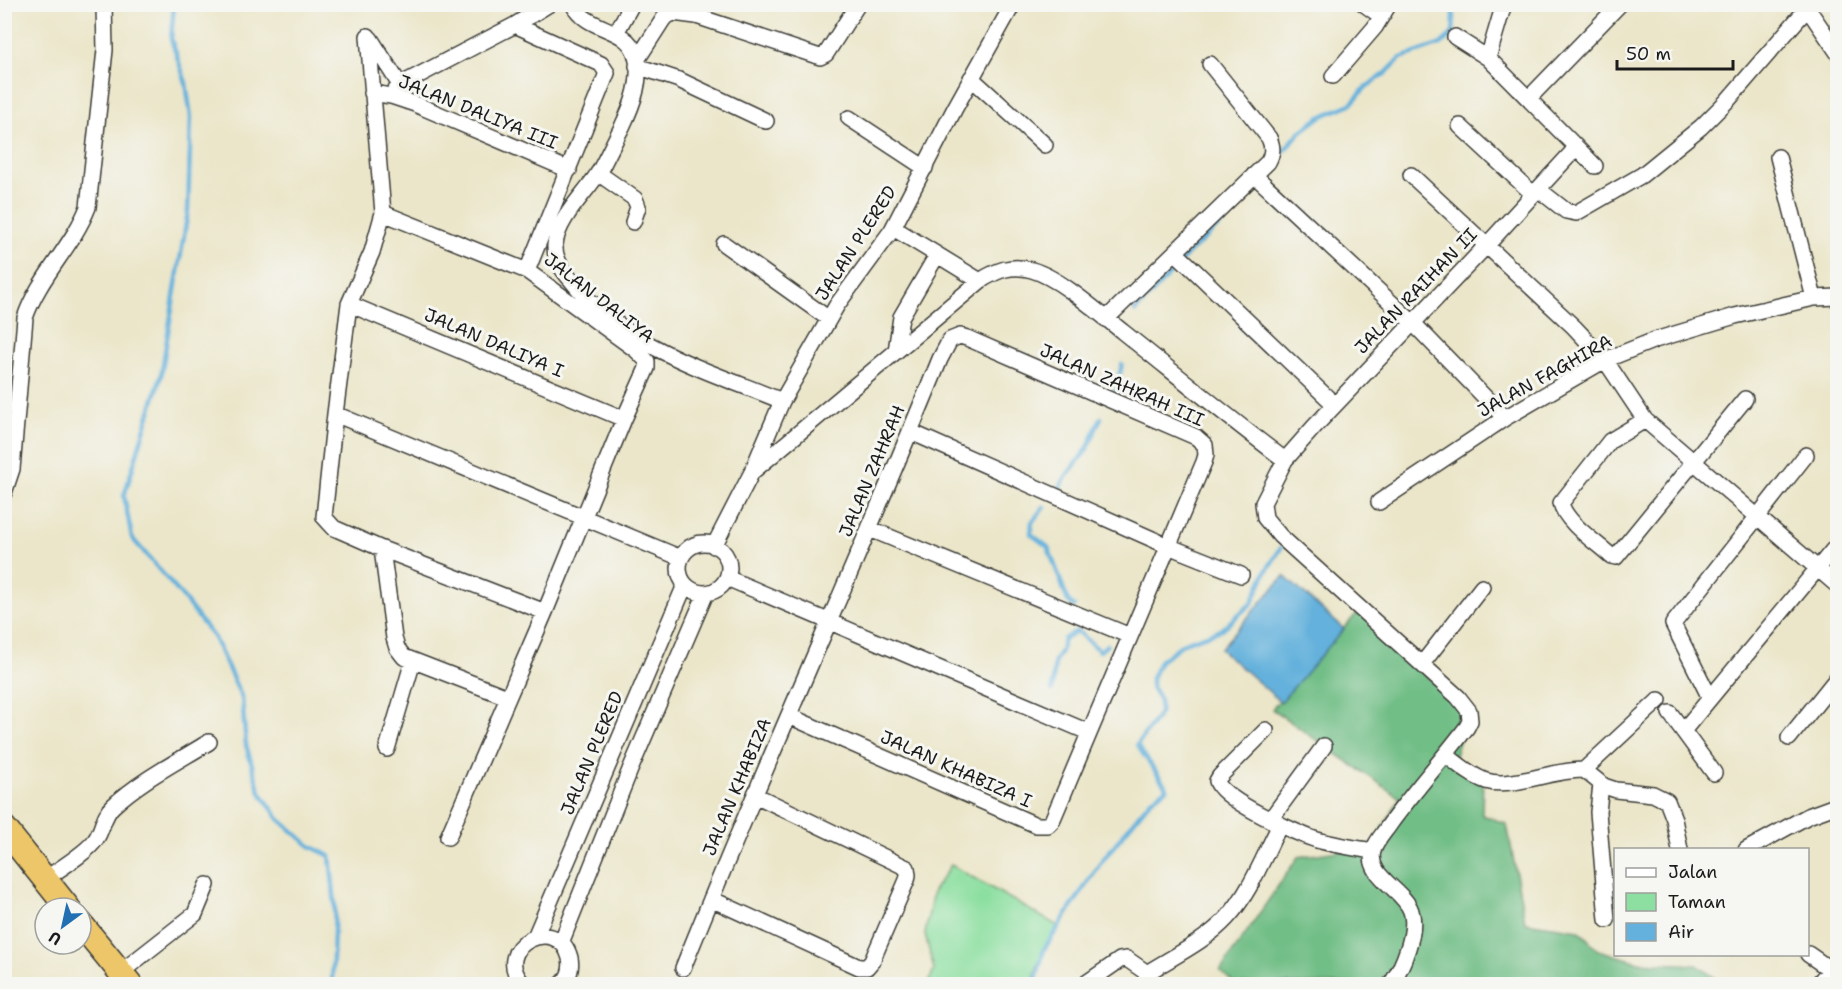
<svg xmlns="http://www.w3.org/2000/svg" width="1842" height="989" viewBox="0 0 1842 989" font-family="'Shantell Sans',sans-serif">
	<rect width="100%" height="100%" fill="#f6f6f2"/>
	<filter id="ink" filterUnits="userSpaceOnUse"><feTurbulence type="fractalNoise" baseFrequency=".0167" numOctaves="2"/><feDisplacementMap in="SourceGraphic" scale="12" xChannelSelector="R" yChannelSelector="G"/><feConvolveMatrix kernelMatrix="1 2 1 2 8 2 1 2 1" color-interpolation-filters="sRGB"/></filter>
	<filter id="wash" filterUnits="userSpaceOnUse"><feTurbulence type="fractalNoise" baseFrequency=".008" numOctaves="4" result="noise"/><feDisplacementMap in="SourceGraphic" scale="24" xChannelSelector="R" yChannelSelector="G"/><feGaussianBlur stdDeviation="1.35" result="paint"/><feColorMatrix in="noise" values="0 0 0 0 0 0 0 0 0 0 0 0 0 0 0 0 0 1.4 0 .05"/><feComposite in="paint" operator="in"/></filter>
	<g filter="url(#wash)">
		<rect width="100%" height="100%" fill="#ebe6c9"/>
		<path fill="#8cdfa0" stroke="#547e5e" stroke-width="1.5" d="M 951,865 L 1058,926 L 1037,966 L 1033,984 L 928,984 L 934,970 L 925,934 L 933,891 Z"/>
		<path fill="#71be86" stroke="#466d51" stroke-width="1.5" d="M 1359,611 L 1467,715 L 1454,759 L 1483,777 L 1482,815 L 1507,824 L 1525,922 L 1579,930 L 1598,950 L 1639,962 L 1697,965 L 1724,984 L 1235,984 L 1220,971 L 1298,857 L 1372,846 L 1400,798 L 1272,709 Z"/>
		<path fill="#63b1dc" stroke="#40667c" stroke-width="1.5" d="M 1284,576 L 1344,629 L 1281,702 L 1220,649 Z"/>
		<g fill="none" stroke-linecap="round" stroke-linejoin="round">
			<path stroke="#63b1dc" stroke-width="4.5" d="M 174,4 L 171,39 L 186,83 L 191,117 L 188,211 L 161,376 L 124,496 L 132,538 L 181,595 L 214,638 L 242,698 L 246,745 L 260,792 L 279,819 L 310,846 L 330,856 L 335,905 L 332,984
				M 1275,161 L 1300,132 L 1320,117 L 1351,104 L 1366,87 L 1385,74 L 1401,58 L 1441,44 L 1453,33 L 1454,16 L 1451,4
				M 1135,311 L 1190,252 L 1226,219 L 1258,181
				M 1114,398 L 1122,364
				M 1058,493 C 1064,475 1077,464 1087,449 C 1093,439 1095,428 1101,418
				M 1044,507 L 1032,522 L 1031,534 L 1048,547 L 1068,601 L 1074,606
				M 1052,690 L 1055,661 L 1061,651 L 1064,639 L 1077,631 L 1100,651 L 1107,645
				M 1035,984 L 1044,949 L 1101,862 L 1150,801 L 1167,788 L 1137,745 L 1160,713 L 1160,700 L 1152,687 L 1152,678 L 1160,661 L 1184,643 L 1221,630 L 1252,603 L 1265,573 L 1281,548"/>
		</g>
	</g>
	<g filter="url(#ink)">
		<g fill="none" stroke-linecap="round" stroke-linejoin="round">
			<g stroke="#3b3a36" stroke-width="18">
				<path id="minor" d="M 573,4 C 587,32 626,26 635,53 C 644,78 632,106 622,127 C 614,142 607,157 599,172 C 586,193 557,219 555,245 C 554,259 563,271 572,281 C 624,347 706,370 782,401
					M 1364,4 L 1381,16
					M 1808,9 L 1838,53
					M 515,25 L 601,64 L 607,73 L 527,271
					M 616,33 L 632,4
					M 368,36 L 383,213 L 372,252 L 349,304 L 335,414 L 324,517 L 334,528 L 382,549 L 545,612
					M 1455,37 L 1488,58 L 1595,166
					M 370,38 L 400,85
					M 1488,58 L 1504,4
					M 637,60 L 664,18 L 673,13 L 696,16 L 820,57 L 826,54 L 858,4
					M 637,66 L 679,80 L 766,121
					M 1333,76 L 1375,27 L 1389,4
					M 971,78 L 1045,145
					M 372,93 L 391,96 L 415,104 L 569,170
					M 391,96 L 400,85 L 515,25 L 549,4
					M 1529,98 L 1620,4
					M 849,118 L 925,168
					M 1460,126 L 1533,194
					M 1778,157 L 1814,298
					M 598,173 L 635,199 L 638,207 L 633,222
					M 1254,175 L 1413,323 L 1505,418
					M 1411,175 L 1574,327 L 1605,360 L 1645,420 L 1838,586
					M 1538,189 L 1566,211 L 1576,213 L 1642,175 L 1701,127 L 1728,100 L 1811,4
					M 383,213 L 527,271 L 636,350 L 647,361 L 647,368 L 624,419 L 545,612 L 448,837
					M 900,232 L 980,281
					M 724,244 L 829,319
					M 1175,252 L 1335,405
					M 349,304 L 624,419
					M 1106,319 L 1268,162 C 1273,153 1273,147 1269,138 L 1210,64
					M 896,351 L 901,317 L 937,255
					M 335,414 L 681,558
					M 1645,420 L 1610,441 L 1561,503 C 1565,522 1597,543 1611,556 L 1616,557 L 1745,399
					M 911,432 L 1168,546 L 1241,575
					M 753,469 L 782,401 L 837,305 L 892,230 L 955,108 L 1013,4
					M 4,493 L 12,469 L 25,318 C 38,278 73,246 88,207 L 105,50 L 104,4
					M 1379,502 L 1505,418 L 1605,360 L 1655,340 L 1735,316 L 1814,298 L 1838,297
					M 870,529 L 1130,636
					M679 568a25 25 0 1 1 50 0a25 25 0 1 1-50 0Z
					M 714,546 L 752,472 L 980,281 C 997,270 1012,264 1032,270 C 1060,278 1099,313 1123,332 C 1177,375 1230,419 1285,460
					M 382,549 L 394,638 L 397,648 L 404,657 L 507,697
					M 727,578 L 1088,732
					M 1422,664 L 1482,587
					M 1710,698 L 1673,624 L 1806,455
					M 1670,713 L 1714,773
					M 1266,730 L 1220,776 L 1217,781 C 1220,799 1298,834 1317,840 C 1335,845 1354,848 1373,851
					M 1683,731 L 1838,544
					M 1789,738 L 1838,677
					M 387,749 L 413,661
					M 1446,755 C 1458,764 1471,776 1486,781 C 1513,789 1553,769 1584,770 L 1604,786 L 1616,790 L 1653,794 L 1667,801 L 1674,819 L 1680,850
					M 1584,770 L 1659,700
					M 1601,784 L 1598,812 L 1607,920
					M 1270,820 L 1324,746
					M 1746,850 L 1808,816 L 1838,805
					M 45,879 C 58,870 88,852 96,839 C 103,829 103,815 113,806 C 141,780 177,762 209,742
					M 711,899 L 859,967 L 867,967 L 872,961 L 907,880 L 908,875 L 907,868 L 755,795
					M 535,937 L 685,585
					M 561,943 L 630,770 L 706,593
					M 1808,954 L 1831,970
					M 683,968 C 765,763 857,563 940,359 L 950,340 L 960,336 L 967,338 L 1196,437 L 1205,445 L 1206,455 L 1204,462 L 1052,821 L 1048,825 L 1036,825 L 789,716
					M 121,972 L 195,914 L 207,885
					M 1147,973 C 1174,956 1206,941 1227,918 C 1251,892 1264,855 1280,825
					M 523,984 C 489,947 558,912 570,958 C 572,968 569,978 562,984
					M 1085,984 L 1120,960 L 1127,959 L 1147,973 L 1155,984
					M 1391,984 C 1402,968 1418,931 1411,911 C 1404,890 1366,876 1373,851 C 1376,841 1384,833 1390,824 C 1414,791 1442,760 1467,727 L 1470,721 L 1469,711 L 1458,697 L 1280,536 L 1265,518 L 1263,503 L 1285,460 L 1314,427 L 1486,246 L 1576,148
					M 1818,984 L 1838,961"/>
			</g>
			<g stroke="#3b3a36" stroke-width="27">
				<path id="trunk" d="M 4,828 L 68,908
					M 81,924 L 130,984"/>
			</g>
			<use href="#minor" stroke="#fff" stroke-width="15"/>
			<use href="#trunk" stroke="#ecc669" stroke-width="24"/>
		</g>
	</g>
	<g text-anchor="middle" stroke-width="6" stroke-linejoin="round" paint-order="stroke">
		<g font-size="18" fill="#1c1c1c" stroke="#f6f6f2">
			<text transform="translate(478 112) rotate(22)" y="6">JALAN DALIYA III</text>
			<text transform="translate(856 243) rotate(-57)" y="6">JALAN PLERED</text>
			<text transform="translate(1416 291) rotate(-46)" y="6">JALAN RAIHAN II</text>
			<text transform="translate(599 298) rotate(38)" y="6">JALAN DALIYA</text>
			<text transform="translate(494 343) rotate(23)" y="6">JALAN DALIYA I</text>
			<text transform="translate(1545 376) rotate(-29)" y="6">JALAN FAGHIRA</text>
			<text transform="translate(1122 385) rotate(24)" y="6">JALAN ZAHRAH III</text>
			<text transform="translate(872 471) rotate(-67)" y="6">JALAN ZAHRAH</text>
			<text transform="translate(592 753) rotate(-67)" y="6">JALAN PLERED</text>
			<text transform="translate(956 769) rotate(24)" y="6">JALAN KHABIZA I</text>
			<text transform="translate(737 787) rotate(-67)" y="6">JALAN KHABIZA</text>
		</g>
	</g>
	<rect width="1842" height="989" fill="none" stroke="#f6f6f2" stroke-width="24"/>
	<rect x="1614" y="848" width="195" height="108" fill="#f6f6f2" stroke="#9f9f9c" stroke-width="1.5"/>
	<rect x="1626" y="868" width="30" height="9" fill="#ffffff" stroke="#9f9f9c" stroke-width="1.5"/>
	<text x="1668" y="878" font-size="18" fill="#1c1c1c">Jalan</text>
	<rect x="1626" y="893" width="30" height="18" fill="#8cdfa0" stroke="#9f9f9c" stroke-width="1.5"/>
	<text x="1668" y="908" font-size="18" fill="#1c1c1c">Taman</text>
	<rect x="1626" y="923" width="30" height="18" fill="#63b1dc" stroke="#9f9f9c" stroke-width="1.5"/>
	<text x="1668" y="938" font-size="18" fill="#1c1c1c">Air</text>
	<g transform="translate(63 926) rotate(213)"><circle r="28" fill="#f6f6f2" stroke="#9f9f9c" stroke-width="1.5"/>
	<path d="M0-4.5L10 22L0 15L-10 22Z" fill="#1f6fb2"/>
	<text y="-9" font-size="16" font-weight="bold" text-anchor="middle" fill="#1c1c1c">U</text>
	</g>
	<path d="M1617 60v9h116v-9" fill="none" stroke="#1c1c1c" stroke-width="3"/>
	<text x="1626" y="60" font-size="18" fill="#1c1c1c" stroke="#f6f6f2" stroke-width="4.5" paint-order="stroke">50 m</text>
</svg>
